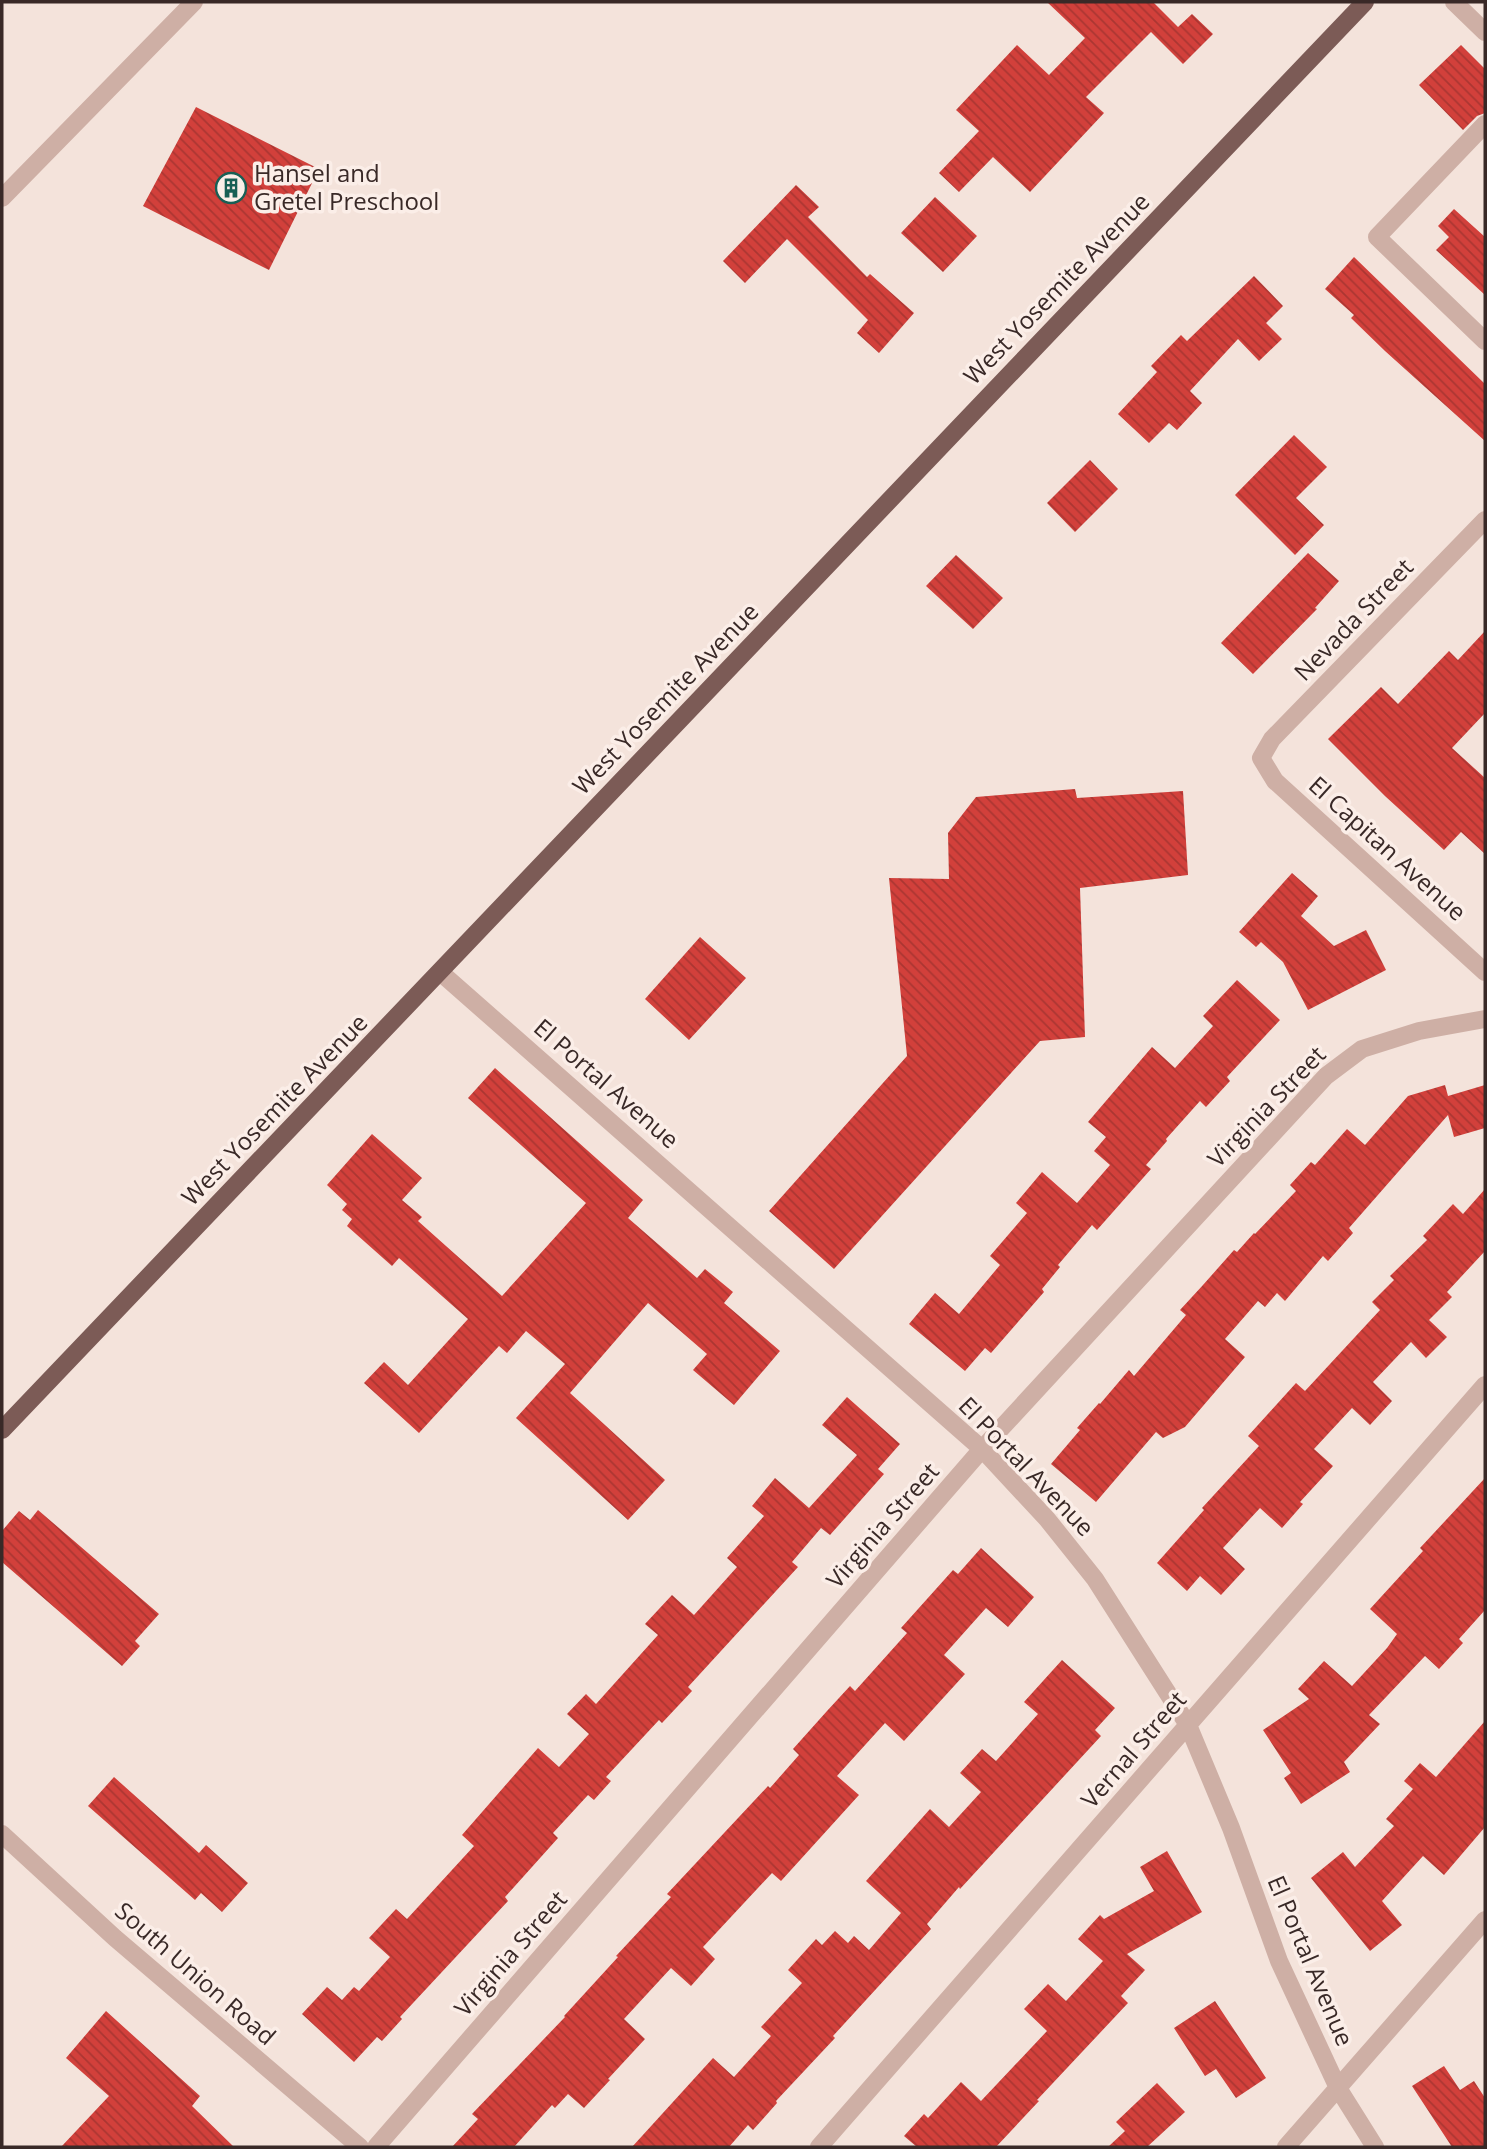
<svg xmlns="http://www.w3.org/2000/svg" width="1487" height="2149" viewBox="0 0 1487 2149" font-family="'Open Sans',sans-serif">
	<defs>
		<pattern id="building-back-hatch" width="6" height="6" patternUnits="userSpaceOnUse" patternTransform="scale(1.75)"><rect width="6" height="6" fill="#d2403b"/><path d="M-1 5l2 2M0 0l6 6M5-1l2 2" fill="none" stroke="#ab3632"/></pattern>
	</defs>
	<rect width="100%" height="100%" fill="#f4e3db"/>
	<path fill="url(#building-back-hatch)" d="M 1047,2 L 1153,2 L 1178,27 L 1192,14 L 1213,34 L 1183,64 L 1151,32 L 1086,97 L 1104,113 L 1030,192 L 993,157 L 959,192 L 939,173 L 979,131 L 956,110 L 1017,45 L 1049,75 L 1085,38 Z
		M 1461,45 L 1485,69 L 1485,113 L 1477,116 L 1463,130 L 1419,85 Z
		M 196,107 L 319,169 L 269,270 L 143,206 Z
		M 796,185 L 819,207 L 808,217 L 867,277 L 870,274 L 914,313 L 879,353 L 857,333 L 868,320 L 787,239 L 745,283 L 723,261 Z
		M 935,197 L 977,236 L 943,272 L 901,233 Z
		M 1454,209 L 1485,237 L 1485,295 L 1436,250 L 1449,237 L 1438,226 Z
		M 1354,257 L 1485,384 L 1485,441 L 1385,351 L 1351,318 L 1354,315 L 1325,289 Z
		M 1254,276 L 1283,306 L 1266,323 L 1282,339 L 1259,361 L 1238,339 L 1190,391 L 1202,403 L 1177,430 L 1169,423 L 1149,443 L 1118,414 L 1157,372 L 1151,366 L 1181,335 L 1187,341 Z
		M 1294,435 L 1327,467 L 1296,498 L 1324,525 L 1295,555 L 1235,495 Z
		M 1090,460 L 1118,489 L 1075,532 L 1047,503 Z
		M 1308,553 L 1339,581 L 1315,608 L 1317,609 L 1253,674 L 1221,643 Z
		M 956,555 L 1003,598 L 973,629 L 926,586 Z
		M 1485,631 L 1485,713 L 1452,748 L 1485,778 L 1485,854 L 1461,832 L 1444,850 L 1385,796 L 1328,739 L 1381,687 L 1398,704 L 1449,651 L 1458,660 Z
		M 1075,789 L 1077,798 L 1183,791 L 1188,875 L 1080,888 L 1085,1037 L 1040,1041 L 834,1269 L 769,1211 L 907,1056 L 889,878 L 949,879 L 948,833 L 976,797 Z
		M 1292,873 L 1318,896 L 1301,916 L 1334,946 L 1366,930 L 1386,970 L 1308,1010 L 1283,962 L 1261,942 L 1256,947 L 1239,932 Z
		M 700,937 L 746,978 L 689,1040 L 645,999 Z
		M 1237,980 L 1280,1020 L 1227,1077 L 1230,1081 L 1206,1107 L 1200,1101 L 1166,1139 L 1167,1141 L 1146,1165 L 1151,1169 L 1097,1230 L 1092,1225 L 1058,1265 L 1060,1267 L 1042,1289 L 1044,1292 L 991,1353 L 985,1348 L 965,1371 L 909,1324 L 935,1293 L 959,1314 L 1000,1265 L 990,1256 L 1027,1213 L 1016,1203 L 1042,1172 L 1077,1203 L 1110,1165 L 1094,1151 L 1106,1137 L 1088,1122 L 1152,1047 L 1175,1068 L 1213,1026 L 1203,1016 Z
		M 495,1068 L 643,1200 L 628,1218 L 697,1278 L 705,1269 L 733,1292 L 724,1303 L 780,1351 L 734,1405 L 693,1370 L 707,1354 L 648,1303 L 570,1393 L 665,1480 L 628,1520 L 516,1418 L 565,1364 L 526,1331 L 507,1353 L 499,1346 L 419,1433 L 364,1383 L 384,1362 L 408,1385 L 468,1319 L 399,1258 L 392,1266 L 347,1226 L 352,1219 L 342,1210 L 347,1204 L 327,1185 L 372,1134 L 422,1178 L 402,1200 L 422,1217 L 418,1221 L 502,1296 L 586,1203 L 468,1098 Z
		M 1445,1085 L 1448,1096 L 1485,1085 L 1485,1128 L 1454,1137 L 1448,1115 L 1349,1228 L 1353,1233 L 1328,1261 L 1323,1256 L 1285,1301 L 1277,1293 L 1265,1307 L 1258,1301 L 1225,1339 L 1245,1357 L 1185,1427 L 1163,1438 L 1156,1432 L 1096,1502 L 1051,1464 L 1080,1430 L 1077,1428 L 1099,1403 L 1100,1404 L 1129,1370 L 1134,1376 L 1186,1315 L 1180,1310 L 1203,1285 L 1234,1250 L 1237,1252 L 1254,1233 L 1255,1234 L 1296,1191 L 1290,1185 L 1311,1162 L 1315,1165 L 1347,1129 L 1365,1145 L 1408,1096 Z
		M 1485,1189 L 1485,1251 L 1447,1292 L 1452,1297 L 1429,1320 L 1447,1337 L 1426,1358 L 1411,1342 L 1373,1382 L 1392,1401 L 1370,1425 L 1352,1408 L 1314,1449 L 1333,1466 L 1300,1502 L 1303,1504 L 1282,1528 L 1260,1508 L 1223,1548 L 1245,1569 L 1221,1595 L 1200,1576 L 1187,1591 L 1157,1563 L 1204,1510 L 1202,1508 L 1259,1446 L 1248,1436 L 1296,1383 L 1305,1391 L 1380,1310 L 1372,1302 L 1394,1280 L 1390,1276 L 1427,1240 L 1423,1236 L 1453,1204 L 1463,1214 Z
		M 847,1397 L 900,1444 L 878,1469 L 884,1474 L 830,1535 L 821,1528 L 792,1562 L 798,1567 L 688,1687 L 692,1691 L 662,1723 L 659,1720 L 606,1777 L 611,1781 L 594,1800 L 588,1795 L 553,1833 L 558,1838 L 505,1897 L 508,1901 L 400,2017 L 402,2019 L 382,2041 L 377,2037 L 354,2062 L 302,2014 L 327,1987 L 342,2000 L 354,1987 L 359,1991 L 390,1957 L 369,1938 L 396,1909 L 407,1919 L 474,1846 L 462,1835 L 538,1748 L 559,1767 L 589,1734 L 567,1714 L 586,1694 L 596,1704 L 658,1635 L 645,1624 L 672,1595 L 694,1615 L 737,1567 L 727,1558 L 764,1516 L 752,1506 L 775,1478 L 809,1508 L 857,1455 L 822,1425 Z
		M 1485,1478 L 1485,1610 L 1459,1639 L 1463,1643 L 1439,1669 L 1425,1656 L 1369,1715 L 1380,1724 L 1344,1762 L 1350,1772 L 1301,1804 L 1284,1778 L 1291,1773 L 1263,1730 L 1309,1699 L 1298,1689 L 1324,1661 L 1352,1686 L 1387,1648 L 1397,1634 L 1370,1609 L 1423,1551 L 1420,1548 Z
		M 38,1510 L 159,1614 L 135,1641 L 140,1646 L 122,1666 L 2,1562 L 2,1531 L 19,1511 L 30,1520 Z
		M 981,1548 L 1034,1597 L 1008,1627 L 986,1608 L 944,1655 L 965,1674 L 904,1741 L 885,1723 L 837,1776 L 859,1795 L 781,1881 L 772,1873 L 703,1947 L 715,1959 L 691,1986 L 671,1968 L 624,2019 L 645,2039 L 608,2079 L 610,2080 L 584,2108 L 568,2094 L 555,2108 L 552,2105 L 514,2147 L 452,2147 L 478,2119 L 472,2114 L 565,2017 L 564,2016 L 618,1957 L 616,1956 L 671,1897 L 667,1894 L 768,1786 L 770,1788 L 799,1755 L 793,1749 L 827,1711 L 850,1686 L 855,1691 L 907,1633 L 901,1628 L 953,1570 L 958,1574 Z
		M 1062,1660 L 1115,1708 L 1095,1730 L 1101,1736 L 960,1889 L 959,1887 L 927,1924 L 931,1929 L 833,2036 L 835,2038 L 776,2101 L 777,2103 L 753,2130 L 748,2125 L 729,2147 L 632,2147 L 713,2058 L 734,2077 L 771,2036 L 761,2027 L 802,1983 L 788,1970 L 816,1939 L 822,1945 L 835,1931 L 848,1943 L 854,1936 L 869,1950 L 901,1913 L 866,1881 L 930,1809 L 949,1827 L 981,1792 L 960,1773 L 982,1749 L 996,1761 L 1038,1714 L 1024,1702 Z
		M 1485,1721 L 1485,1827 L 1444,1875 L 1423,1856 L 1382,1901 L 1402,1925 L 1370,1951 L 1311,1878 L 1343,1852 L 1355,1867 L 1394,1826 L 1386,1819 L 1413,1789 L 1404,1781 L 1420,1763 L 1436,1777 Z
		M 114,1777 L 199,1853 L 206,1845 L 248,1883 L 222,1912 L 201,1893 L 195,1900 L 88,1806 Z
		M 1167,1851 L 1202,1912 L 1127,1954 L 1145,1970 L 1121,1996 L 1128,2003 L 1037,2100 L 1039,2101 L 996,2147 L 917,2147 L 904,2136 L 924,2114 L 928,2118 L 961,2082 L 981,2101 L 1047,2031 L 1024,2009 L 1048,1984 L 1066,2001 L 1103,1961 L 1078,1939 L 1100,1915 L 1104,1919 L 1154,1891 L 1140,1867 Z
		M 1215,2001 L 1266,2078 L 1236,2098 L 1216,2069 L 1205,2076 L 1174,2028 Z
		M 106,2011 L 200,2096 L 192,2106 L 234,2147 L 61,2147 L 109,2096 L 66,2058 Z
		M 1444,2066 L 1460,2090 L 1474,2081 L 1485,2098 L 1485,2147 L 1452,2147 L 1412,2086 Z
		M 1157,2083 L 1185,2112 L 1147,2147 L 1108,2147 L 1125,2131 L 1116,2122 Z"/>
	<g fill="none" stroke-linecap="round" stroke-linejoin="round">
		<path stroke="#ceafa5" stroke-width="18" d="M 1454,2 L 1485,32
			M 1485,124 L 1377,237 L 1485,341
			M 2,198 L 194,2
			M 1485,520 L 1272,739 L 1261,758 L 1275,781 L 1485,972
			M 440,972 L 982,1449 L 1047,1519 L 1095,1579 L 1188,1725 L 1231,1828 L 1279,1961 L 1338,2088 L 1375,2147
			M 2,1834 L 115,1938 L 360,2147
			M 376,2147 L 982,1449 L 1326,1076 L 1362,1049 L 1419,1031 L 1485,1019
			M 819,2147 L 1485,1385
			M 1286,2147 L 1485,1920"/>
		<path stroke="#7c5b56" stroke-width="18" d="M 2,1430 L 1365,2"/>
	</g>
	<defs>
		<g id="building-ring" transform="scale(1.575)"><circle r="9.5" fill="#fbeee8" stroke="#185f55" stroke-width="1.5"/><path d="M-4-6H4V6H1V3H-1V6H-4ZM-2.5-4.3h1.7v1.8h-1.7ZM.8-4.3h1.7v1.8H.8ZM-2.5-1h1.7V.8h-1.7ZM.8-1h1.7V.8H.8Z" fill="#185f55"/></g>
	</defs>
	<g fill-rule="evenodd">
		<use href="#building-ring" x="231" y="188"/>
	</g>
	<g text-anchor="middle" stroke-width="7" stroke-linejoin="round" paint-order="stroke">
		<g font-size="24" fill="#392927" stroke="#fbeee8" text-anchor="start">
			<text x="254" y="182">Hansel and<tspan x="254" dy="28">Gretel Preschool</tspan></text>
		</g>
		<g font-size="24" fill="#392927" stroke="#fbeee8">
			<text transform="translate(1057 289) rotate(-46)" y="8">West Yosemite Avenue</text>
			<text transform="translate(1354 620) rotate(-46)" y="8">Nevada Street</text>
			<text transform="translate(666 699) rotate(-46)" y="8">West Yosemite Avenue</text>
			<text transform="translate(1387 849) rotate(42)" y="8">El Capitan Avenue</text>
			<text transform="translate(606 1084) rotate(41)" y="8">El Portal Avenue</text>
			<text transform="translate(1267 1107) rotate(-46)" y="8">Virginia Street</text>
			<text transform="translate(275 1110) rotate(-46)" y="8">West Yosemite Avenue</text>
			<text transform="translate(1026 1467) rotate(46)" y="8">El Portal Avenue</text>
			<text transform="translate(883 1526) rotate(-49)" y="8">Virginia Street</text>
			<text transform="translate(1134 1750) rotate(-49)" y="8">Vernal Street</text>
			<text transform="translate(511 1954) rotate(-49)" y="8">Virginia Street</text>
			<text transform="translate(1310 1961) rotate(67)" y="8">El Portal Avenue</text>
			<text transform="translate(195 1974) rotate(41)" y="8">South Union Road</text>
		</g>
	</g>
	<rect width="1487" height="2149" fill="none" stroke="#392927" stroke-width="7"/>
</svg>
